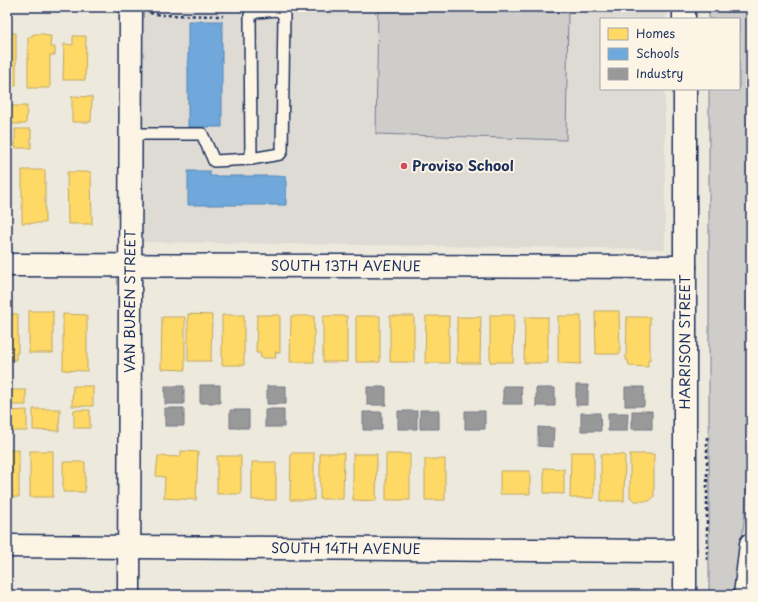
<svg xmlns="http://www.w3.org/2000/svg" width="758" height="602" viewBox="0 0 758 602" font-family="'Playpen Sans',sans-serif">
	<rect width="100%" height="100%" fill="#eee9dd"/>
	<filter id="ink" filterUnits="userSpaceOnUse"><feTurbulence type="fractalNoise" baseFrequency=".025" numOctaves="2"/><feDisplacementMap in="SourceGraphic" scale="8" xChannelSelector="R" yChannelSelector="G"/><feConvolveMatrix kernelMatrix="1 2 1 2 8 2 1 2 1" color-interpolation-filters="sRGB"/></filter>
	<g filter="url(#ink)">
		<path fill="#dedbd4" d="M 143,7 L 666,7 L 666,19 L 601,19 L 601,89 L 665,89 L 665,249 L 141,242 Z"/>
		<path fill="#cfcdca" stroke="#757e94" d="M 378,7 L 568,13 L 566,140 L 376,134 Z
			M 709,7 L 751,7 L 751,421 L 745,512 L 736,595 L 709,595 L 709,89 L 739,89 L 739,19 L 709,19 Z"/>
		<path fill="#ffd966" stroke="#bba664" d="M 7,33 L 16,33 L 16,86 L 7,86 Z
			M 33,34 L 45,34 L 47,36 L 51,36 L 50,47 L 55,47 L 55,55 L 50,55 L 50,88 L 28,88 L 28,37 L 31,37 Z
			M 73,36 L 86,36 L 85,80 L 63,80 L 64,44 L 73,45 Z
			M 72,96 L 92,97 L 91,122 L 72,122 Z
			M 8,106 L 27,106 L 26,124 L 8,124 Z
			M 15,129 L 31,129 L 31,148 L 15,148 Z
			M 22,170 L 45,170 L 45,223 L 22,223 Z
			M 67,172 L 91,172 L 92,224 L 68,224 Z
			M 29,311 L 53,311 L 53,353 L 29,353 Z
			M 595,311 L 619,311 L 620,354 L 596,354 Z
			M 7,314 L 18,314 L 18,353 L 16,353 L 16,360 L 7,360 Z
			M 63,314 L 87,315 L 87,371 L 63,370 Z
			M 188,314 L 212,315 L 211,361 L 188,361 Z
			M 222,315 L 244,315 L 244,365 L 222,365 Z
			M 257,315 L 280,315 L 280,353 L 275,352 L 276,358 L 261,358 L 260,353 L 256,353 Z
			M 490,315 L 514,315 L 513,362 L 490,362 Z
			M 291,316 L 314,316 L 314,362 L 290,362 Z
			M 323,316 L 347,316 L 347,362 L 323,362 Z
			M 356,316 L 380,316 L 380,362 L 356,362 Z
			M 390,316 L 414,316 L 414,362 L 390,362 Z
			M 426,316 L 449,316 L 449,363 L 425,363 Z
			M 558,316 L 581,316 L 581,364 L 558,363 Z
			M 162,317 L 185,317 L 185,370 L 161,369 Z
			M 457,317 L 481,317 L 480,363 L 457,363 Z
			M 525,317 L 548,317 L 548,363 L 524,363 Z
			M 627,317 L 650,317 L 650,360 L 648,360 L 648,367 L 629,366 L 628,360 L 626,360 Z
			M 73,386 L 93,386 L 93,406 L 72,406 Z
			M 9,390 L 26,390 L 26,405 L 9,405 Z
			M 33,409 L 60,409 L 59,431 L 33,430 Z
			M 27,410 L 27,431 L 8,431 L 8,411 Z
			M 74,410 L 90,410 L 90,428 L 74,428 Z
			M 7,450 L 19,450 L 19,497 L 7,497 Z
			M 30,451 L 53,451 L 53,497 L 30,497 Z
			M 181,451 L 198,452 L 196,500 L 164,498 L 165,477 L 156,476 L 158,456 L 181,457 Z
			M 571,452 L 594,452 L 594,498 L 570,498 Z
			M 291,453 L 314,453 L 314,500 L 290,500 Z
			M 320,453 L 344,453 L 343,499 L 320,499 Z
			M 353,454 L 377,454 L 376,501 L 353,500 Z
			M 386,454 L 410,454 L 410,500 L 386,500 Z
			M 601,454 L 625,455 L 624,501 L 601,501 Z
			M 630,454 L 654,454 L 654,497 L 649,501 L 635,501 L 630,497 Z
			M 217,456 L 241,456 L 241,494 L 217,494 Z
			M 425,459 L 445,459 L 445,500 L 425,500 Z
			M 63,462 L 85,462 L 85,492 L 63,492 Z
			M 252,462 L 276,462 L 276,500 L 252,500 Z
			M 544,468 L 564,469 L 564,494 L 544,493 Z
			M 500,471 L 530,471 L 530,494 L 500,494 Z
			M 253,593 L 294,593 L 294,595 L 253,595 Z
			M 41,594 L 72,595 L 41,595 Z"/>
		<path fill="#6fa8dc" stroke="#5684b6" d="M 188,21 L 222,21 L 222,127 L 188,127 Z
			M 188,171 L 210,171 L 210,176 L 286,176 L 286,205 L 188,205 Z"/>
		<path fill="#999" stroke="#737987" d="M 200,385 L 220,385 L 220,403 L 200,403 Z
			M 576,385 L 588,385 L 588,405 L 576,405 Z
			M 165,386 L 184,386 L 184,404 L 165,404 Z
			M 267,386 L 286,386 L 286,404 L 267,404 Z
			M 503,386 L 521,386 L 522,404 L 503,404 Z
			M 367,387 L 386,387 L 386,405 L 367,405 Z
			M 625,387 L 644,387 L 644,406 L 625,406 Z
			M 536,388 L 555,388 L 555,406 L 536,406 Z
			M 165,408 L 184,408 L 184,426 L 165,426 Z
			M 265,409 L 284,409 L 284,427 L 265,427 Z
			M 230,410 L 249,410 L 249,428 L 230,428 Z
			M 420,410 L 439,410 L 439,429 L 420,429 Z
			M 398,411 L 417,411 L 417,429 L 398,429 Z
			M 465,411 L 485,411 L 485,429 L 465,429 Z
			M 632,411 L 652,411 L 652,429 L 632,429 Z
			M 363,412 L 382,412 L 382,430 L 363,430 Z
			M 581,413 L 600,413 L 601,431 L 581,431 Z
			M 608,413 L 628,413 L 627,431 L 608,431 Z
			M 538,427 L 554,428 L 553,447 L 538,446 Z"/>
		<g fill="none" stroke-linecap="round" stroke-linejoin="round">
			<g stroke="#1b2f5e" stroke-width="14">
				<path id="lane" d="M 131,134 L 202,134 L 214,161 L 251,159 L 280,154 L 282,151 L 284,14 L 277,10 L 257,12 L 250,15 L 251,159"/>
			</g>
			<g stroke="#1b2f5e" stroke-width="25">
				<g id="street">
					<path id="s1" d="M 7,265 L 685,267"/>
					<path id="s2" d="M 7,546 L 659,551 L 685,550"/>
					<path id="s3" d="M 129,595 L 131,7"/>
				</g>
			</g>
			<g stroke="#1b2f5e" stroke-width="25">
				<path id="secondary" d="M 684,7 L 684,19
					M 685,89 L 685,595"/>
			</g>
			<g stroke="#1b2f5e" stroke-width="25">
				<path id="highway" d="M 745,595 L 751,544"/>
			</g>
			<path stroke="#1b2f5e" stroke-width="2.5" stroke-dasharray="3 3" stroke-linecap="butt" d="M 150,13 L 161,15 L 223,16
				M 707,560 L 707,435"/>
			<use href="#lane" stroke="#fcf5e5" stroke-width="11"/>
			<use href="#street" stroke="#fcf5e5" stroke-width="22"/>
			<use href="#secondary" stroke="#fcf5e5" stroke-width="22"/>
			<use href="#highway" stroke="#fcf5e5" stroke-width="22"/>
		</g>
	</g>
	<circle fill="#d1495b" stroke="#fcf5e5" stroke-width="1.5" cx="404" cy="166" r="4"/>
	<g text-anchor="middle" stroke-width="4" stroke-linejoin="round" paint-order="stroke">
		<g font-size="14" font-weight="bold" fill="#1b2f5e" stroke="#fcf5e5" text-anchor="start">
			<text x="412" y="171">Proviso School</text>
		</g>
		<g font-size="14" fill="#1b2f5e" stroke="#fcf5e5">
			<text dy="5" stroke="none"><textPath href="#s1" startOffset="339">SOUTH 13TH AVENUE</textPath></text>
			<text dy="5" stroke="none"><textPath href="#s3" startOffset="294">VAN BUREN STREET</textPath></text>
			<text transform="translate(685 342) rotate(-90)" y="5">HARRISON STREET</text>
			<text dy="5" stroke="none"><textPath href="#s2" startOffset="339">SOUTH 14TH AVENUE</textPath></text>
		</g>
	</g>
	<rect width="758" height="602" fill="none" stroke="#fcf5e5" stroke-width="24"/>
	<rect x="12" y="12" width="734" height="578" fill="none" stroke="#1b2f5e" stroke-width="1.5" filter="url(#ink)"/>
	<rect x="600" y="18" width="140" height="72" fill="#fcf5e5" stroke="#a2a6af"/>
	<rect x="608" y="28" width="20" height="12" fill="#ffd966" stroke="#a2a6af"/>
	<text x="636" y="38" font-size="12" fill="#1b2f5e">Homes</text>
	<rect x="608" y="48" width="20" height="12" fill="#6fa8dc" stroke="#a2a6af"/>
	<text x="636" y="58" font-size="12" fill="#1b2f5e">Schools</text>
	<rect x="608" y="68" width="20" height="12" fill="#999999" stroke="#a2a6af"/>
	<text x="636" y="78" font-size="12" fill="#1b2f5e">Industry</text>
</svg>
